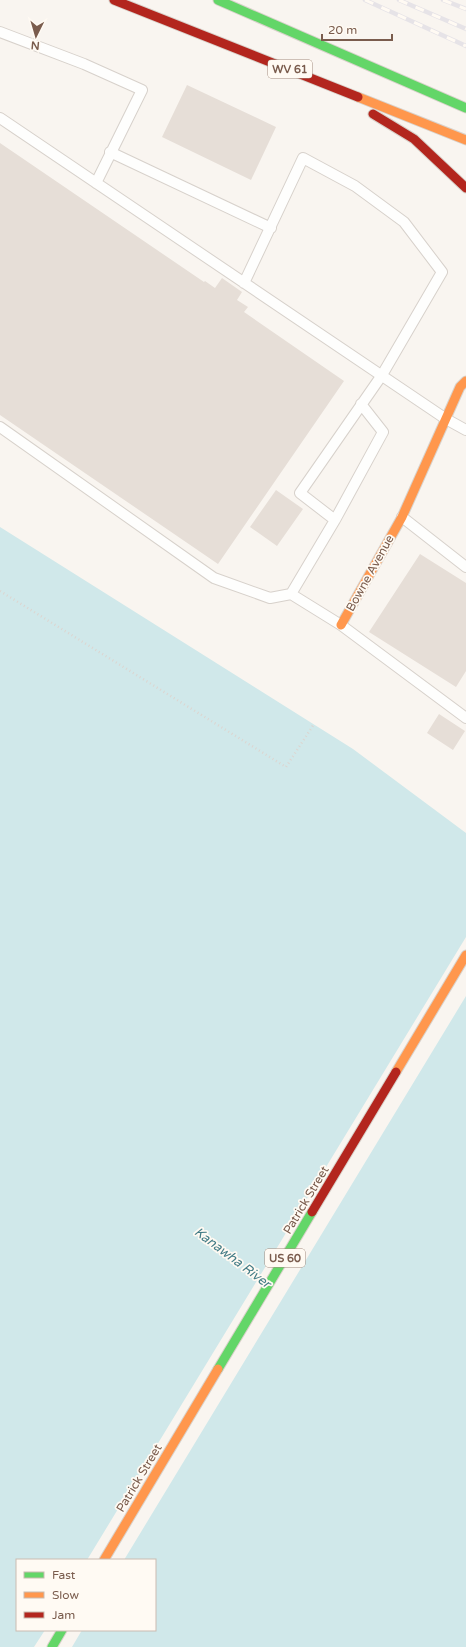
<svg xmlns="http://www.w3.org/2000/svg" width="466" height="1647" viewBox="0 0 466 1647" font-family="'Varela Round',sans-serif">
	<rect width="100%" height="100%" fill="#f9f5f0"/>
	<path fill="#d0e8ea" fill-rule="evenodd" d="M 0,527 L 353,749 L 466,833 L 466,1647 L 0,1647 ZM 17,1560 L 155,1560 L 155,1630 L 17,1630 Z"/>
	<path fill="#f9f5f0" d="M 466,937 L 466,996 L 124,1560 L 87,1560 Z
		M 45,1630 L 82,1630 L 72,1647 L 34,1647 Z"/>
	<path fill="#e6ded7" d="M 187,85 L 276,127 L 251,180 L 162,137 Z
		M 0,143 L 204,282 L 205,281 L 215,288 L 222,278 L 242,292 L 237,300 L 248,307 L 244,312 L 344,381 L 218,564 L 0,415 Z
		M 276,490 L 303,509 L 277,546 L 250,527 Z
		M 420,554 L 466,583 L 466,671 L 456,687 L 369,632 Z
		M 439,714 L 465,731 L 453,750 L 427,733 Z"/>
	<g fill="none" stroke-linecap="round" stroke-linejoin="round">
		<g stroke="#d7d1cb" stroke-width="12">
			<path id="lane" d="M 0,32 L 84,64 L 142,90 L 96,183
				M 0,118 L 446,419 L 466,430
				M 110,152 L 271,228
				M 244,283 L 303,158 L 355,186 L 404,222 L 442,272 L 382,375 L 300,493 L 335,520 L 291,594 L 341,625 L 466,718
				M 0,427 L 214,578 L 270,598 L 291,594
				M 402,517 L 466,567
				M 335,520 L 383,432 L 361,404"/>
		</g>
		<g stroke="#d9d2cb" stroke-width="11">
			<path id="fast" d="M 218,0 L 466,108
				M 218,1369 L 312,1212
				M 52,1647 L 62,1630"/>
		</g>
		<g stroke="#d9d2cb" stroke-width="11">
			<path id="slow" d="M 358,97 L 466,140
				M 341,625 L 402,517 L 460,387 L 466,381
				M 396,1072 L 466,955
				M 104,1560 L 218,1369"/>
		</g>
		<g stroke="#d9d2cb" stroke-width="11">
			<path id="jam" d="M 114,0 L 358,97
				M 373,114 L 414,139 L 466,188
				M 312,1212 L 396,1072"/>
		</g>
		<path stroke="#dcd5d0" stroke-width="2.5" stroke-dasharray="1 3" stroke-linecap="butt" d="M 0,591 L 286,767 L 314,724"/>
		<use href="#lane" stroke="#fefefd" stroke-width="10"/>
		<use href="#fast" stroke="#63d668" stroke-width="9"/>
		<use href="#slow" stroke="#ff974d" stroke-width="9"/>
		<use href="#jam" stroke="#b3261e" stroke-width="9"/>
		<g stroke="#e6e3e7" stroke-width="4.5">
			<path id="rail" d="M 365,0 L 466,46
				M 399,0 L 466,29
				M 443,0 L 466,9"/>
		</g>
		<use href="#rail" stroke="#fffaf3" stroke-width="3" stroke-dasharray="9" stroke-linecap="butt"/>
	</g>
	<g text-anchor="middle" stroke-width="3.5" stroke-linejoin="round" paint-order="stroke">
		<g fill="#fffaf3" stroke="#a28b7f" stroke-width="1">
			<rect x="268" y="60" width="44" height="18" rx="3"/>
			<rect x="265" y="1249" width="40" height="18" rx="3"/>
		</g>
		<g font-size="11" font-weight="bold" fill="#7a5c4d">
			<text x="290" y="73">WV 61</text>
			<text x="285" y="1262">US 60</text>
		</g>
		<g font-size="12" fill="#7a5c4d" stroke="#fffaf3">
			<text transform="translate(370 573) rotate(-61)" y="4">Bowne Avenue</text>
			<text transform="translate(306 1200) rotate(-59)" y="4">Patrick Street</text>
			<text transform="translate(139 1478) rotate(-59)" y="4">Patrick Street</text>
		</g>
		<g font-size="13" font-style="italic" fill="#437c86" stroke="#fffaf3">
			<text transform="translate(233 1257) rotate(37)" y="5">Kanawha River</text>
		</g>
	</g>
	<rect x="16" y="1559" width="140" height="72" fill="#fffaf3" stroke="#cabbb1"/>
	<rect x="24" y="1572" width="20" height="6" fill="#63d668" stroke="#cabbb1"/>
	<text x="52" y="1579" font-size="12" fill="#7a5c4d">Fast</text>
	<rect x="24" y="1592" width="20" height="6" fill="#ff974d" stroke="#cabbb1"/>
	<text x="52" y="1599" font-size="12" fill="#7a5c4d">Slow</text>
	<rect x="24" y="1612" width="20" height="6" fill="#b3261e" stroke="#cabbb1"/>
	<text x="52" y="1619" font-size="12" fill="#7a5c4d">Jam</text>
	<g transform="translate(36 36) rotate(185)" stroke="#fffaf3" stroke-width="3" paint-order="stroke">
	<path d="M0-3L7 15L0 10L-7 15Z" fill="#7a5c4d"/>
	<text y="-6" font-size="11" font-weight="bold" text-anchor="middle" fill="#7a5c4d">N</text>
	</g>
	<path d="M322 34v6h70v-6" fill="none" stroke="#7a5c4d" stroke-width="2"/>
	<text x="328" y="34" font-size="12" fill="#7a5c4d" stroke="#fffaf3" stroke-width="3" paint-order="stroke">20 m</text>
</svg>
